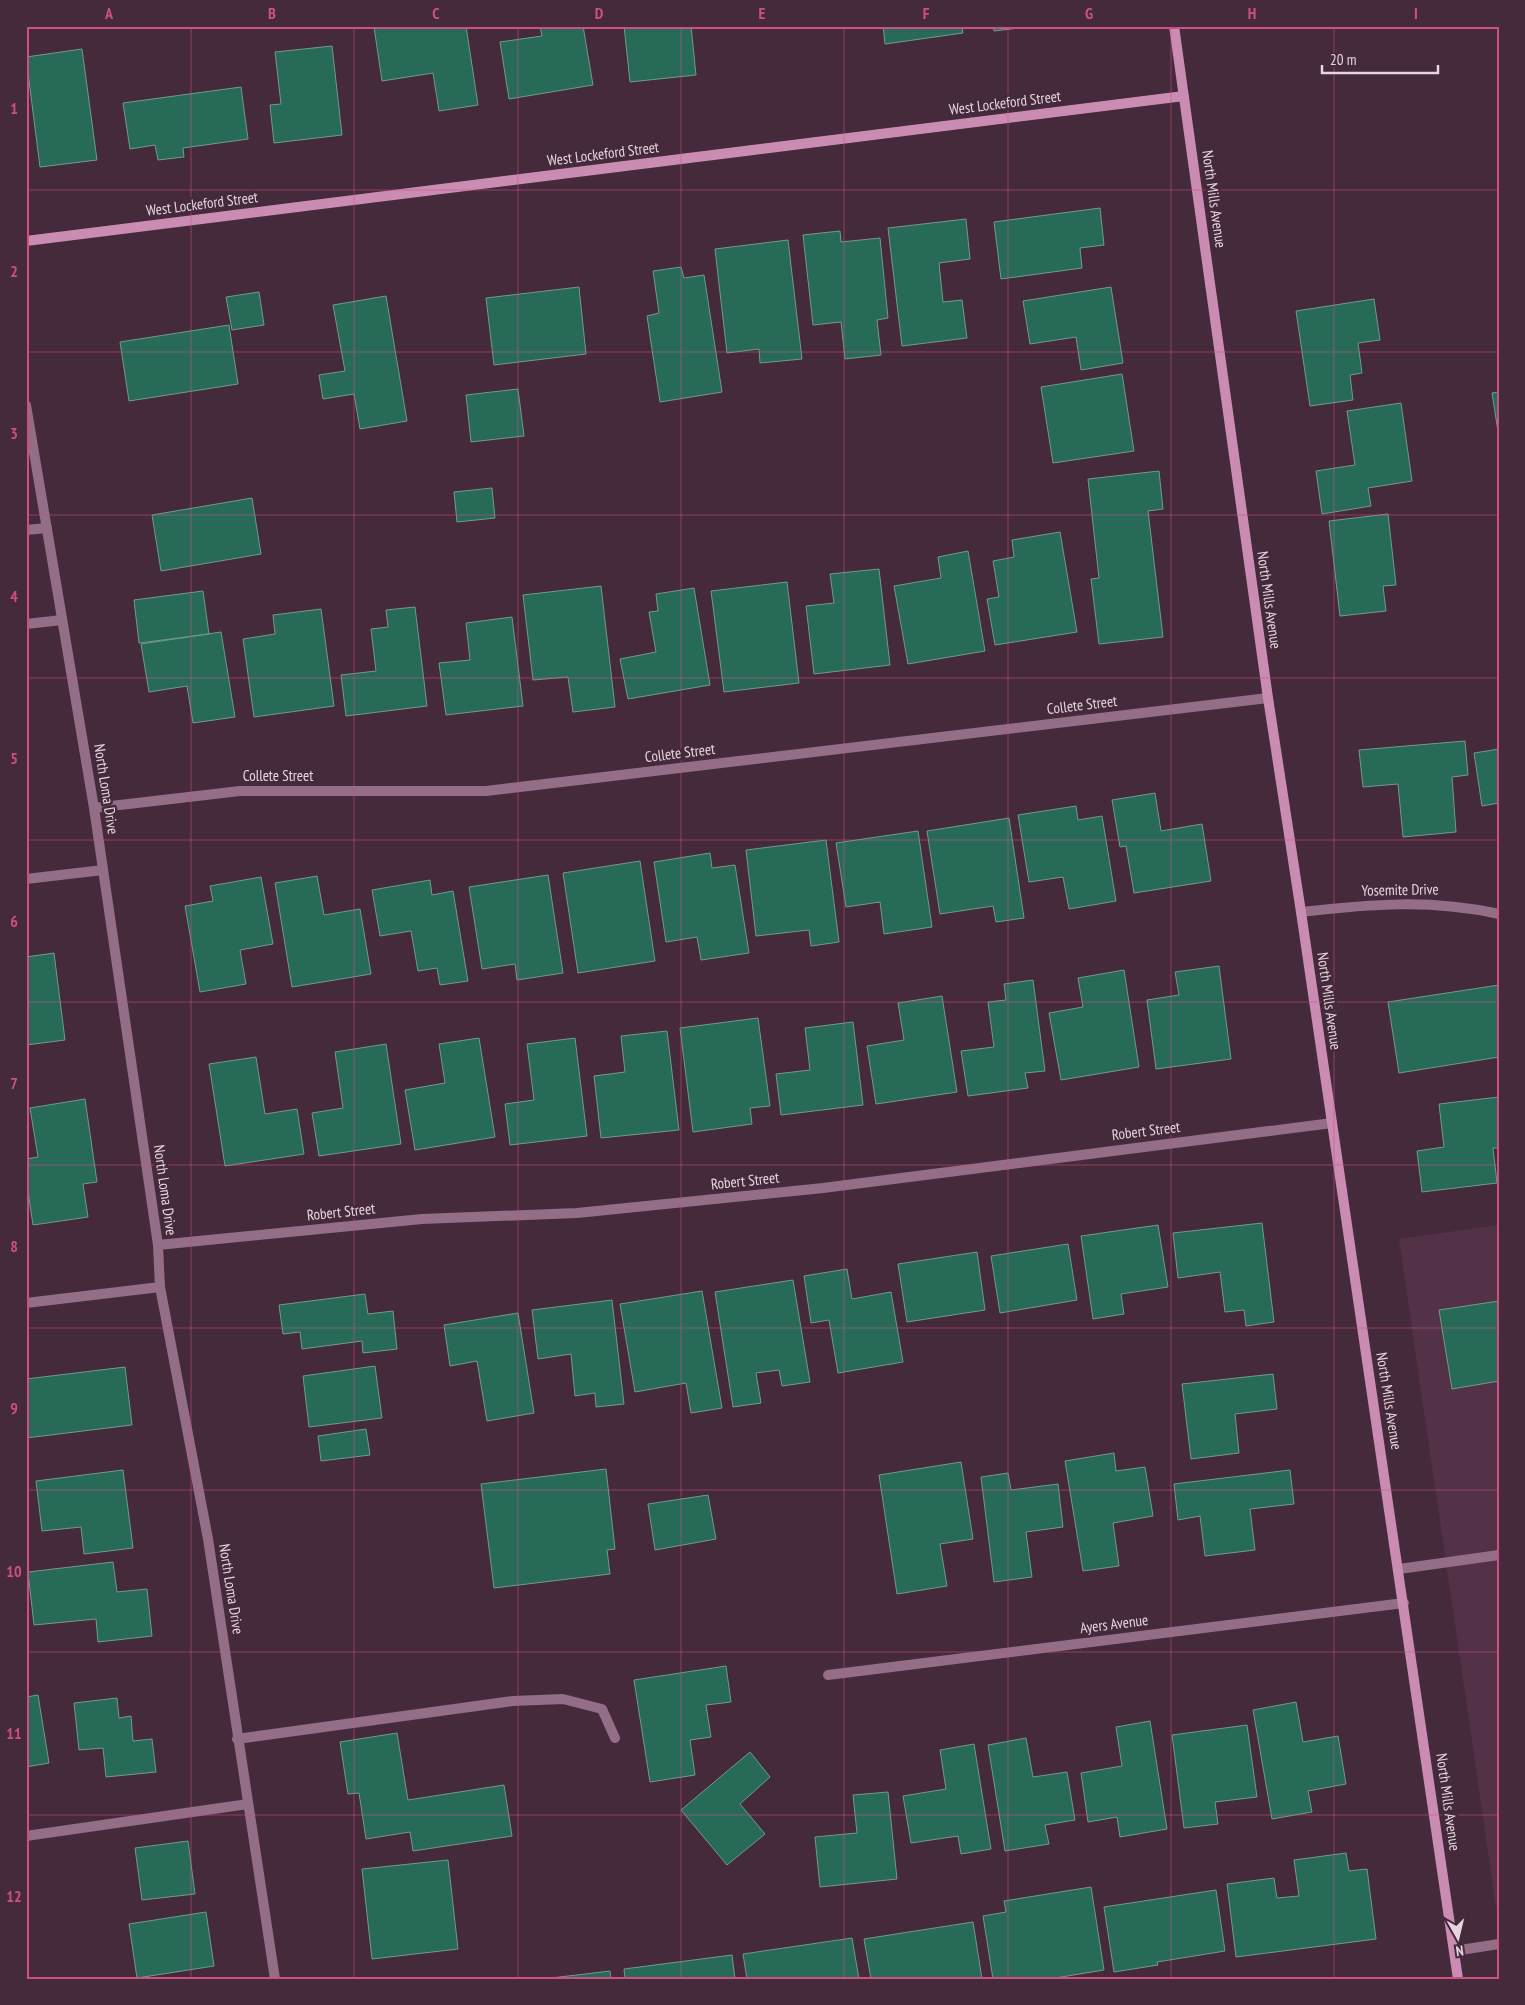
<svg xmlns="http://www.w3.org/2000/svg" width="1525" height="2005" viewBox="0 0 1525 2005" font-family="'PT Sans Narrow',sans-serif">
	<rect width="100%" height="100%" fill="#452a3b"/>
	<path fill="#533248" d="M 1499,1225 L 1499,1927 L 1399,1239 Z"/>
	<path fill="#276a57" stroke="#729a8c" d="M 382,26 L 466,26 L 478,105 L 439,111 L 433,73 L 382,81 L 374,27 Z
		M 540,26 L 583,26 L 593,85 L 509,99 L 500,42 L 542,36 Z
		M 624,26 L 691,26 L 696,75 L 630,82 Z
		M 883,26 L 962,26 L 963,33 L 885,44 Z
		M 993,26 L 1036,26 L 994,31 Z
		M 332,46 L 342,135 L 274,143 L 270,105 L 281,104 L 275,52 Z
		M 82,49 L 97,160 L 40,167 L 26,57 Z
		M 241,87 L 248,139 L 183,148 L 184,157 L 158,160 L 155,145 L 130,149 L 123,103 Z
		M 1100,208 L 1104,245 L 1080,248 L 1082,268 L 1001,279 L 994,222 Z
		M 966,219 L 970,259 L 939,263 L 943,302 L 962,300 L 967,338 L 902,346 L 888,228 Z
		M 840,231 L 841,242 L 880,238 L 888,318 L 877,320 L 881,355 L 845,359 L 841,322 L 813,325 L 803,235 Z
		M 788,240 L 802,359 L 760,363 L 759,349 L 727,353 L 715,249 Z
		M 681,267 L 684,278 L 704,275 L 722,392 L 660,402 L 647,316 L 659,313 L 653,271 Z
		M 579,287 L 586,354 L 494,365 L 486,298 Z
		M 1111,287 L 1123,363 L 1081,370 L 1076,337 L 1030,344 L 1023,301 Z
		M 259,292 L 264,325 L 232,330 L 226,297 Z
		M 386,296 L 407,421 L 360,429 L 354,394 L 323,399 L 319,375 L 345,371 L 333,305 Z
		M 1374,299 L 1380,340 L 1358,343 L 1362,373 L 1350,375 L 1353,400 L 1310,406 L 1296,311 Z
		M 229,325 L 238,384 L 129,401 L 120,342 Z
		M 1122,374 L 1134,451 L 1053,463 L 1041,387 Z
		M 518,389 L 524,436 L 471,442 L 466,395 Z
		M 1499,392 L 1499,438 L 1492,393 Z
		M 1401,403 L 1412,481 L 1368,488 L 1371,506 L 1322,514 L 1316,471 L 1355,465 L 1347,411 Z
		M 1159,471 L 1163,509 L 1148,511 L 1163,637 L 1099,644 L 1091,579 L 1099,578 L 1088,479 Z
		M 492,488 L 495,518 L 457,522 L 454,492 Z
		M 252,498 L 261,554 L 161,571 L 152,515 Z
		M 1388,514 L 1396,585 L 1383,586 L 1386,611 L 1340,616 L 1329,521 Z
		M 1060,532 L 1077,632 L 995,645 L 987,599 L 999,597 L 993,561 L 1014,557 L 1012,540 Z
		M 968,551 L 985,651 L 908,664 L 894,586 L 941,578 L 938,557 Z
		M 879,569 L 890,665 L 814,674 L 806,606 L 834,603 L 830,574 Z
		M 787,582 L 799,683 L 724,692 L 711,591 Z
		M 601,586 L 615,707 L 573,712 L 568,677 L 533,680 L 523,595 Z
		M 694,588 L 710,685 L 628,699 L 620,659 L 656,652 L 649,612 L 658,611 L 656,594 Z
		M 203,591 L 209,634 L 139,643 L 134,600 Z
		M 415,607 L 427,706 L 346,716 L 341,675 L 376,671 L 371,629 L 388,627 L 386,610 Z
		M 321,609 L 334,706 L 254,717 L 243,639 L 275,634 L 273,615 Z
		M 512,617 L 523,706 L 446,715 L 439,663 L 470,660 L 466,623 Z
		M 221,632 L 235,717 L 193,723 L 187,686 L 149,692 L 141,644 Z
		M 1465,741 L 1468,775 L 1452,777 L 1456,832 L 1403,837 L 1398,784 L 1363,787 L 1359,750 Z
		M 1499,749 L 1499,803 L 1482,806 L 1474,753 Z
		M 1155,793 L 1161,831 L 1202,824 L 1211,881 L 1134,893 L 1126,846 L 1120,847 L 1112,800 Z
		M 1076,806 L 1078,820 L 1102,816 L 1116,901 L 1069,909 L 1063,877 L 1029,882 L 1018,815 Z
		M 1009,818 L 1024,918 L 996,922 L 993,906 L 940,914 L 927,831 Z
		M 918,831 L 932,927 L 884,934 L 880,902 L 846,907 L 836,843 Z
		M 826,840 L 839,942 L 811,946 L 809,930 L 756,936 L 746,850 Z
		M 710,853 L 712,868 L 735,865 L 749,953 L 701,960 L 697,937 L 666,942 L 654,862 Z
		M 640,861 L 655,961 L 578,973 L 563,873 Z
		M 548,875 L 563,973 L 517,980 L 515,964 L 482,969 L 469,887 Z
		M 317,876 L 324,915 L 360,909 L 371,974 L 292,987 L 275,883 Z
		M 261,877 L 273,944 L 240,950 L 246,984 L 200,992 L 185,906 L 213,901 L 210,886 Z
		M 430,880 L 432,895 L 453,891 L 468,981 L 440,985 L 437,968 L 418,971 L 411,931 L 380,936 L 372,890 Z
		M 54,953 L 65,1040 L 26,1045 L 26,957 Z
		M 1219,966 L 1231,1059 L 1156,1069 L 1147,1000 L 1179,995 L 1175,972 Z
		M 1124,970 L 1139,1067 L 1061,1080 L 1049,1013 L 1083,1007 L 1078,978 Z
		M 1033,980 L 1045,1071 L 1025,1073 L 1028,1088 L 968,1096 L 961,1051 L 994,1047 L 988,1002 L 1006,1000 L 1004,984 Z
		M 1499,985 L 1499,1057 L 1399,1073 L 1388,1002 Z
		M 942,996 L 957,1092 L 876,1104 L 867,1046 L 904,1040 L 898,1003 Z
		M 758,1018 L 770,1106 L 750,1108 L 752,1124 L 693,1132 L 680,1028 Z
		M 853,1022 L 863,1105 L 781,1115 L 776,1074 L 810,1070 L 805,1028 Z
		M 667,1031 L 679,1130 L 601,1138 L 594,1076 L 625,1072 L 621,1036 Z
		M 479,1038 L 495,1137 L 415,1150 L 405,1090 L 445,1083 L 439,1044 Z
		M 575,1038 L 587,1136 L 510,1145 L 505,1104 L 534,1100 L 527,1044 Z
		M 386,1044 L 401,1144 L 319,1156 L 312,1113 L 343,1108 L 335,1052 Z
		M 256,1057 L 265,1114 L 297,1109 L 304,1154 L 225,1166 L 209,1064 Z
		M 1499,1097 L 1499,1148 L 1493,1148 L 1497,1183 L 1422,1192 L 1417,1151 L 1444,1147 L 1439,1104 Z
		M 85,1099 L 97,1182 L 83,1184 L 88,1217 L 33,1225 L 26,1178 L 26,1159 L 38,1157 L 30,1108 Z
		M 1262,1223 L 1274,1322 L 1246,1326 L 1244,1310 L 1225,1312 L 1220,1272 L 1178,1278 L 1173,1233 Z
		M 1158,1225 L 1168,1287 L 1121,1294 L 1124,1314 L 1093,1319 L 1081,1236 Z
		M 1068,1244 L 1077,1300 L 1000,1313 L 991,1256 Z
		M 977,1252 L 985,1310 L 907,1322 L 898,1264 Z
		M 847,1269 L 852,1299 L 891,1292 L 903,1362 L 838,1373 L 829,1320 L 811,1323 L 804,1276 Z
		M 793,1280 L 810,1382 L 782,1386 L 779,1370 L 756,1373 L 761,1403 L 733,1407 L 715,1292 Z
		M 702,1291 L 722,1408 L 691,1413 L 686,1383 L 635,1392 L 620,1304 Z
		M 365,1294 L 368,1314 L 393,1311 L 397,1349 L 363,1353 L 362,1341 L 302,1349 L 300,1332 L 283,1334 L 279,1305 Z
		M 612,1300 L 624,1404 L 596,1407 L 595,1393 L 575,1396 L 571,1354 L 538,1359 L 532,1310 Z
		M 1499,1301 L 1499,1381 L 1452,1389 L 1439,1310 Z
		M 518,1313 L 534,1413 L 487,1421 L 477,1361 L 450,1366 L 444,1325 Z
		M 375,1366 L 382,1418 L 309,1427 L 303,1376 Z
		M 125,1367 L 132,1425 L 26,1438 L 26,1379 Z
		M 1273,1374 L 1277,1409 L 1235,1414 L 1239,1453 L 1191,1459 L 1182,1384 Z
		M 366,1429 L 370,1455 L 321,1461 L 318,1436 Z
		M 1114,1453 L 1116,1471 L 1145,1467 L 1153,1516 L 1113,1523 L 1119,1566 L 1083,1571 L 1065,1461 Z
		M 961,1462 L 973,1539 L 940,1544 L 947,1586 L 897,1594 L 879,1475 Z
		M 606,1469 L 615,1549 L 607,1550 L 610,1574 L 494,1588 L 481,1484 Z
		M 123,1470 L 133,1548 L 84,1554 L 81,1527 L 42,1531 L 36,1481 Z
		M 1290,1470 L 1294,1504 L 1250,1509 L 1255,1550 L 1205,1556 L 1200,1516 L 1178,1520 L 1174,1484 Z
		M 1008,1473 L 1011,1490 L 1058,1484 L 1063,1527 L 1026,1532 L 1032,1577 L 994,1582 L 981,1477 Z
		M 708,1495 L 716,1539 L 655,1550 L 648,1504 Z
		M 113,1562 L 117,1592 L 147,1589 L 152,1636 L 98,1642 L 96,1619 L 34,1625 L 28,1572 Z
		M 726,1666 L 731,1702 L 706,1705 L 711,1737 L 690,1740 L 695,1775 L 650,1782 L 634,1680 Z
		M 38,1695 L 49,1763 L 26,1767 L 26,1697 Z
		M 117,1698 L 119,1718 L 131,1716 L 133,1741 L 152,1739 L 156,1772 L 106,1777 L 103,1748 L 79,1750 L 74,1703 Z
		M 1296,1702 L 1303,1742 L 1338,1736 L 1346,1784 L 1308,1791 L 1312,1812 L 1272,1819 L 1253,1710 Z
		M 1150,1721 L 1167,1829 L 1120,1837 L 1117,1817 L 1088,1822 L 1081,1773 L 1122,1766 L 1116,1727 Z
		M 1247,1725 L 1257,1797 L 1215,1802 L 1218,1824 L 1184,1828 L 1172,1735 Z
		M 397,1733 L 408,1800 L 504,1785 L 512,1836 L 413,1851 L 410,1832 L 366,1839 L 359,1793 L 348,1794 L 340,1742 Z
		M 1026,1738 L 1033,1777 L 1067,1772 L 1075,1820 L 1045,1825 L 1049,1844 L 1005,1851 L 988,1745 Z
		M 974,1744 L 991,1849 L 961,1854 L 958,1836 L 911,1843 L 903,1796 L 946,1789 L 940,1750 Z
		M 750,1752 L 770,1777 L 740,1804 L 765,1834 L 727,1865 L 681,1810 Z
		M 888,1792 L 897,1879 L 820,1887 L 815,1837 L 857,1833 L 853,1795 Z
		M 188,1841 L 195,1894 L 142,1900 L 135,1848 Z
		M 1346,1853 L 1349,1871 L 1367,1869 L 1376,1939 L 1236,1957 L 1227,1884 L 1274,1878 L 1277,1898 L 1299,1896 L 1294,1860 Z
		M 448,1860 L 458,1949 L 372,1959 L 362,1869 Z
		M 1091,1887 L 1104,1970 L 1049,1979 L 993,1979 L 983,1916 L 1006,1912 L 1004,1901 Z
		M 1216,1890 L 1225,1951 L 1157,1962 L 1158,1965 L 1114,1972 L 1104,1907 Z
		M 206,1912 L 214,1966 L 137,1978 L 129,1924 Z
		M 973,1922 L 982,1979 L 871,1979 L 864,1939 Z
		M 852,1938 L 859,1979 L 747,1979 L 743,1954 Z
		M 732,1955 L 735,1979 L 625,1979 L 624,1969 Z
		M 610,1971 L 611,1979 L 543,1979 Z"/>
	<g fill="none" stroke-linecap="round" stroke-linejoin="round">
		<path stroke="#946d86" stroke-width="10" d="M 26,530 L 47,528
			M 26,624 L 62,620
			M 26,879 L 103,870
			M 1399,1569 L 1499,1555
			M 237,1739 L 513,1701 L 563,1699 L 602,1709 L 615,1738
			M 26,1836 L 248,1804
			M 1454,1951 L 1499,1944"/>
		<path stroke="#946d86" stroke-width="10" d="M 26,405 L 94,808 L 158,1245 L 160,1287 L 208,1539 L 275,1979
			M 94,808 L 240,791 L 486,791 L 1268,698
			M 1301,912 C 1371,904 1430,899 1499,914
			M 158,1245 L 422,1219 L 577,1213 L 823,1188 L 1332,1123
			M 26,1303 L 160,1287
			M 828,1675 L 1404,1603"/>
		<path stroke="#cb8cb4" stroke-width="10" d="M 1174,26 L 1268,698 L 1301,912 L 1458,1979
			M 26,241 L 1184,96"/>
	</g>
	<path fill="none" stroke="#cd5083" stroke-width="1" stroke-opacity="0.55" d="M 191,26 L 191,1979M 354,26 L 354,1979M 518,26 L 518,1979M 681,26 L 681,1979M 844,26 L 844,1979M 1008,26 L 1008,1979M 1171,26 L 1171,1979M 1334,26 L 1334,1979M 26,190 L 1499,190M 26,352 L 1499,352M 26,515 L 1499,515M 26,678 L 1499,678M 26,840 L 1499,840M 26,1002 L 1499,1002M 26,1165 L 1499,1165M 26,1328 L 1499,1328M 26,1490 L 1499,1490M 26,1652 L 1499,1652M 26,1815 L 1499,1815"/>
	<g text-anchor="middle" stroke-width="5" stroke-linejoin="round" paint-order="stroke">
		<g font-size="15" fill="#e6d4df" stroke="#452a3b">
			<text transform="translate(1005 103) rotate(-7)" y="5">West Lockeford Street</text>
			<text transform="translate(603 154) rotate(-7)" y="5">West Lockeford Street</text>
			<text transform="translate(1214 199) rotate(82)" y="5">North Mills Avenue</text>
			<text transform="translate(202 204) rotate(-7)" y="5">West Lockeford Street</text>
			<text transform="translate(1269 600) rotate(82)" y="5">North Mills Avenue</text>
			<text transform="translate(1082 705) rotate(-7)" y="5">Collete Street</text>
			<text transform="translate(680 753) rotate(-7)" y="5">Collete Street</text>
			<text x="278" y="781">Collete Street</text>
			<text transform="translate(106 789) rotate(81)" y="5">North Loma Drive</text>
			<text transform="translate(1400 890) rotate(-1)" y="5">Yosemite Drive</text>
			<text transform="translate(1329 1001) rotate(82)" y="5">North Mills Avenue</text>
			<text transform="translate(1146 1131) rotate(-7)" y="5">Robert Street</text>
			<text transform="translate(745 1181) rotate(-6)" y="5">Robert Street</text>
			<text transform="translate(165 1190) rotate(82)" y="5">North Loma Drive</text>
			<text transform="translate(341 1212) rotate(-6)" y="5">Robert Street</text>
			<text transform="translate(1389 1401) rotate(81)" y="5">North Mills Avenue</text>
			<text transform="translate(231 1589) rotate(81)" y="5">North Loma Drive</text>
			<text transform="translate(1114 1624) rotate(-7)" y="5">Ayers Avenue</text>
			<text transform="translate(1448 1802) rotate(82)" y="5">North Mills Avenue</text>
		</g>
	</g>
	<rect width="1525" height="2005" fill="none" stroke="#452a3b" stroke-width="55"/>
	<g transform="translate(1458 1938) rotate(172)" stroke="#452a3b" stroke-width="4" paint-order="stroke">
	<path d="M0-4L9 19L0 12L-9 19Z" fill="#e6d4df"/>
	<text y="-8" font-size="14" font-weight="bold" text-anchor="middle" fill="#e6d4df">N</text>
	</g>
	<path d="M1322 65v8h116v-8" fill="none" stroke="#e6d4df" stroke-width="2.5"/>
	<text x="1330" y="65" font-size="15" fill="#e6d4df" stroke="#452a3b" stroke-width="4" paint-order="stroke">20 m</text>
	<rect x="28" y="28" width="1470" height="1950" fill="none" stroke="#cd5083" stroke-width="2"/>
	<g font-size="16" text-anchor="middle" font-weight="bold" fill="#cd5083">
		<text x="109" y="19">A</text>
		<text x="272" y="19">B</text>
		<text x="436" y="19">C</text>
		<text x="599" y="19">D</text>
		<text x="762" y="19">E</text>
		<text x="926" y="19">F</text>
		<text x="1089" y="19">G</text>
		<text x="1252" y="19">H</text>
		<text x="1416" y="19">I</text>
		<text x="14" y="114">1</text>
		<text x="14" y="277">2</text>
		<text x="14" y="439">3</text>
		<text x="14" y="602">4</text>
		<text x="14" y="764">5</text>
		<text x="14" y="927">6</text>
		<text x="14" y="1089">7</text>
		<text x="14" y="1252">8</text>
		<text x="14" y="1414">9</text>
		<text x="14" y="1577">10</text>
		<text x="14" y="1739">11</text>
		<text x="14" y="1902">12</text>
	</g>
</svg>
